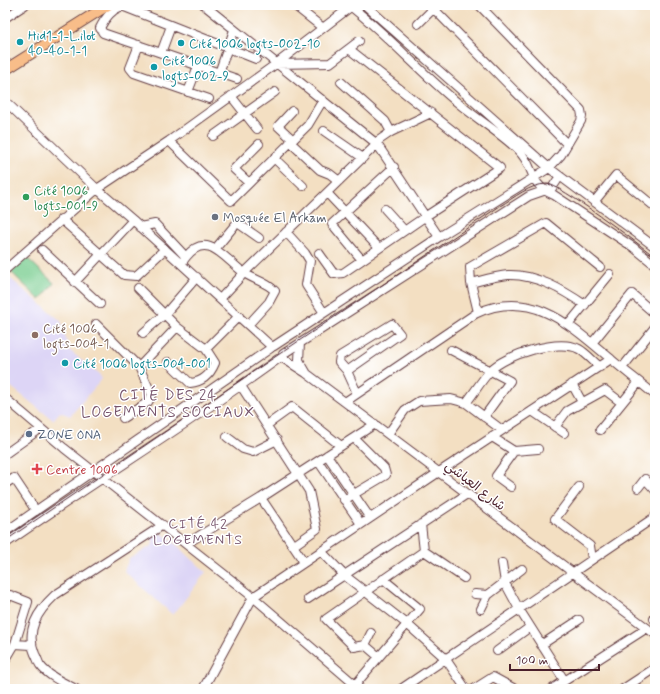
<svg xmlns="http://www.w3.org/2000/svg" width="660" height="694" viewBox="0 0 660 694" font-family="Mynerve,'Playpen Sans Arabic',sans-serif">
	<rect width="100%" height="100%" fill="#fff"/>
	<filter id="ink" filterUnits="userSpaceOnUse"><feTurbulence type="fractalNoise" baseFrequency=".025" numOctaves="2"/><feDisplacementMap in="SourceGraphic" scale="8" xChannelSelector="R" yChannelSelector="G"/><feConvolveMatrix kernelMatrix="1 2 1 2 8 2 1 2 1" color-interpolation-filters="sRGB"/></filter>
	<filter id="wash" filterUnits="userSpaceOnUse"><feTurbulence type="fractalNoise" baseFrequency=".012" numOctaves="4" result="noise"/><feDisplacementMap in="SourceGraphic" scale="16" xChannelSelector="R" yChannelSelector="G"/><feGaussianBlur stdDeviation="0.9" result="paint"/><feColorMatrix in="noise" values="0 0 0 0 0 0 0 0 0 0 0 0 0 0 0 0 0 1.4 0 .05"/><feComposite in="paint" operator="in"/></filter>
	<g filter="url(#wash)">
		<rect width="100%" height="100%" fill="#f3dfc2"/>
		<path fill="#ddd5f6" d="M 5,274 L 61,321 L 69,350 L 99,374 L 102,379 L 70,416 L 60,412 L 53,420 L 5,382 Z
			M 159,532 L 170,539 L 206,572 L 173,615 L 124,571 L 129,559 L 151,546 L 154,542 L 150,537 Z"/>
		<path fill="#7ace91" stroke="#62765e" d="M 26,257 L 54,283 L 40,300 L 11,272 Z"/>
	</g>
	<g filter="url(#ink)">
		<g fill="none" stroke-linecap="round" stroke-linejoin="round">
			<g stroke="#633c42" stroke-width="10">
				<path id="minor" d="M 204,5 L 377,144 L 439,237
					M 294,5 L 323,28
					M 349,5 C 388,35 420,72 458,103 C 477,119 499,132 518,150 C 536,167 527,184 554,195 L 633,247 L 655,265
					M 365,5 L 549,168 L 655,247
					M 430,5 L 567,144
					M 5,18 L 25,5
					M 418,24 L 437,5
					M 139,45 L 130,68 L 134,73 L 209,99
					M 161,53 L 171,26
					M 276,64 L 330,63 L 359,41
					M 219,73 L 234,30
					M 237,79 L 103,33 L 100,28 C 105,18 111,10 122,6 L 256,59
					M 341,82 L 385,121 L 391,132
					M 188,92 L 198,66
					M 231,96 L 257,129
					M 5,101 L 97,189 L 133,220 L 272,347
					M 292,111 L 278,126 L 293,140
					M 324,131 L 363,158
					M 213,136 L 275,92
					M 169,141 L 231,201 L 308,125 L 323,100
					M 290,142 L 320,170 L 330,174 L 339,181
					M 375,143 L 391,132 L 431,113
					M 274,158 L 303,186
					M 249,183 L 234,169 L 259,144
					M 327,193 L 379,248
					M 594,202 L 616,175 L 655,207
					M 385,209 L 404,230
					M 61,219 L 124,275 L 136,276 L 165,249
					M 140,227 L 155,224 L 186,257 L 183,261
					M 286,232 L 305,253 L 310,261 L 306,285 L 324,313
					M 216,248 L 235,225 L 239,224 L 259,238
					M 42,250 L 100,304
					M 319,253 L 334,274 L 343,273 L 426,216 L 500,168 L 349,49
					M 186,257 C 207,230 225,259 243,272 C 253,280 266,281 275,291 L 269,302 L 248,325
					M 362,260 L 332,224 L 394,167
					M 5,270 L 97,189 L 169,141 L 276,64 L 353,5
					M 75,282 L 133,220
					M 471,283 C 483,280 496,276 508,275 C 536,274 563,290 585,305
					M 138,288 L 177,327
					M 220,299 L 244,273 L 377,144
					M 478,312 L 471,283 L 470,267 L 546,223 L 600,267
					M 96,324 L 139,367 L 177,327 L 206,349 L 239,316
					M 568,325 L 610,274
					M 143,333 L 165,314 L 197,277
					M 593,342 L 632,294 L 655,314
					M 300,343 L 299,360 L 306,372
					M 274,346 L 439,237 L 549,168 L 561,155 L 581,121 L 582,116 L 581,110 L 479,5
					M 451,350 L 510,381 L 484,417
					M 283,354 L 529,196 L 552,188 L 560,176
					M 281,357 L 306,373 L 655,634
					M 168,362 L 190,383 C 203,382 210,375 215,363 L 206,349
					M 622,368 L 655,327
					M 347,371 L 339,362 L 340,356 L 392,324 L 400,334 L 347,371 L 357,393
					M 572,384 L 582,402
					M 241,386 L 309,491 L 317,529 L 293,546
					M 5,398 L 64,448 L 253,597 L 360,689
					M 345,402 L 475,314 C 532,287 571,326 612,360 C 626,372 641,383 655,395
					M 466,403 C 474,393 481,381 490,371 C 504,355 559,338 579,349 C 586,353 593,361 600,367
					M 532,411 L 564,433
					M 123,418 L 148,402 L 152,395 L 139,367
					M 267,425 L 292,407 L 341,446
					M 555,427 L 567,411 L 605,390 L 622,403
					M 600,430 L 639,382
					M 388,434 L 405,410 L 419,401 L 451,399 L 466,403 L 502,430
					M 227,437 L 243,449 L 253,452 L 277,440
					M 492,437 L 514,451 L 496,476 L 511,487
					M 514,451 L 538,449
					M 5,454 L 40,429
					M 327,455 L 370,518
					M 318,461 L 361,524
					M 5,484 L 14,478 L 36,511
					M 579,487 L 555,519 L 590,546 L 592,559
					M 638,488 L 645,479 L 655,490
					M 261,498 L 304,562
					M 344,500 L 386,475 L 384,468 L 354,438
					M 5,532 L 271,348
					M 5,544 C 95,481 189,424 278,359
					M 186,544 L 261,498 L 375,424
					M 321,551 L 344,575 L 407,624 L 445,658 L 466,689
					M 424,551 L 464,578
					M 502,563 L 505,583 L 519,609 L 564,680
					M 475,594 L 488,595
					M 308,599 L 467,494
					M 5,601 L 10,595 L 28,602 L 15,644 L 5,661
					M 481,609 L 488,595 L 522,569
					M 654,619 L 655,617
					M 371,633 L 365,645 L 354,647 L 326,619 L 424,551 L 421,524
					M 15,644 L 31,645
					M 365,645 L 379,657
					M 541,645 L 579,620
					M 497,651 L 530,627
					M 355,685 L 420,609 L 383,579
					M 76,689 C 64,683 48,676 40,665 C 38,662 37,657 35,654 C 25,630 38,611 55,595 L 163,525
					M 203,689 L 253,597 L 439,472 L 611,359
					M 401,689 L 655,517
					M 474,689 L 493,677 L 515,689
					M 552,689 L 647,628
					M 623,689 L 655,668"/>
			</g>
			<g stroke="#633c42" stroke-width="12">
				<path id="major" d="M 5,70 L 108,5"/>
			</g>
			<use href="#minor" stroke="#fff" stroke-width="8"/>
			<use href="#major" stroke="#f8bd89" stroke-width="10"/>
			<path stroke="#4a1f2b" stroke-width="1" d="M 5,541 L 263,365 L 500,206 C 514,198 530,184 547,184 C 558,183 642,246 655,257"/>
		</g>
	</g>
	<g fill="#0f9aa8" stroke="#fff" stroke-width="1.5">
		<circle cx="20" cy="42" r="4"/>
		<circle cx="181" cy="43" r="4"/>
		<circle cx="154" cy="67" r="4"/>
		<circle cx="65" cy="363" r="4"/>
	</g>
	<circle fill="#2e9e5b" stroke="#fff" stroke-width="1.5" cx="26" cy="197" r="4"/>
	<circle fill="#6b7280" stroke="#fff" stroke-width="1.5" cx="215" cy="217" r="4"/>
	<circle fill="#8d6e63" stroke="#fff" stroke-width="1.5" cx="35" cy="335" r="4"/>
	<circle fill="#5c6f8a" stroke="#fff" stroke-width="1.5" cx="29" cy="434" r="4"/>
	<path fill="#e0444e" stroke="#fff" stroke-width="1.5" d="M35 463h4v4h4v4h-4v4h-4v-4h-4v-4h4z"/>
	<g text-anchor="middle" stroke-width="3" stroke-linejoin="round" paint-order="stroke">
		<g font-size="13" fill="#0d838f" stroke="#fff" text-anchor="start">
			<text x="28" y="40">Hid1-1-L.ilot<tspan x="28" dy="15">40-40-1-1</tspan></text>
			<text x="189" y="48">Cité 1006 logts-002-10</text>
			<text x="162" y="65">Cité 1006<tspan x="162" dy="15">logts-002-9</tspan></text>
			<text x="73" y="368">Cité 1006 logts-004-001</text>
		</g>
		<g font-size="13" fill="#27864d" stroke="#fff" text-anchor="start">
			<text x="34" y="195">Cité 1006<tspan x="34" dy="15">logts-001-9</tspan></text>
		</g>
		<g font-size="13" fill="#5b616d" stroke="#fff" text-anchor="start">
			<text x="223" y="222">Mosquée El Arkam</text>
		</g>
		<g font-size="13" fill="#785e54" stroke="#fff" text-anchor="start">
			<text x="43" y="333">Cité 1006<tspan x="43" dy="15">logts-004-1</tspan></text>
		</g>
		<g font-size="13" fill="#4e5e75" stroke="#fff" text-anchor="start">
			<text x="37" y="439">ZONE ONA</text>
		</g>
		<g font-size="13" fill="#be3a42" stroke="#fff" text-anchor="start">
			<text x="46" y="474">Centre 1006</text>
		</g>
		<g font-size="13" fill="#4a1f2b" stroke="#fff">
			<text transform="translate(476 485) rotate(38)" y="5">شارع العياشي</text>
		</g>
		<g font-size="14" letter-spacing="1" fill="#76536b" stroke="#fff">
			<text x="198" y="528">CITÉ 42<tspan x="198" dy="16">LOGEMENTS</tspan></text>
		</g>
		<g font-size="15" letter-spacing="1" fill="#76536b" stroke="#fff">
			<text x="168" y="400">CITÉ DES 24<tspan x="168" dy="17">LOGEMENTS SOCIAUX</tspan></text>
		</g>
	</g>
	<rect width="660" height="694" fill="none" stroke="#fff" stroke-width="20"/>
	<path d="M510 664v6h89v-6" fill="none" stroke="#4a1f2b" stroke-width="2"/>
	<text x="516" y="664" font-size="12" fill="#4a1f2b" stroke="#ffffff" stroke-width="3" paint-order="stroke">100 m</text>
</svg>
